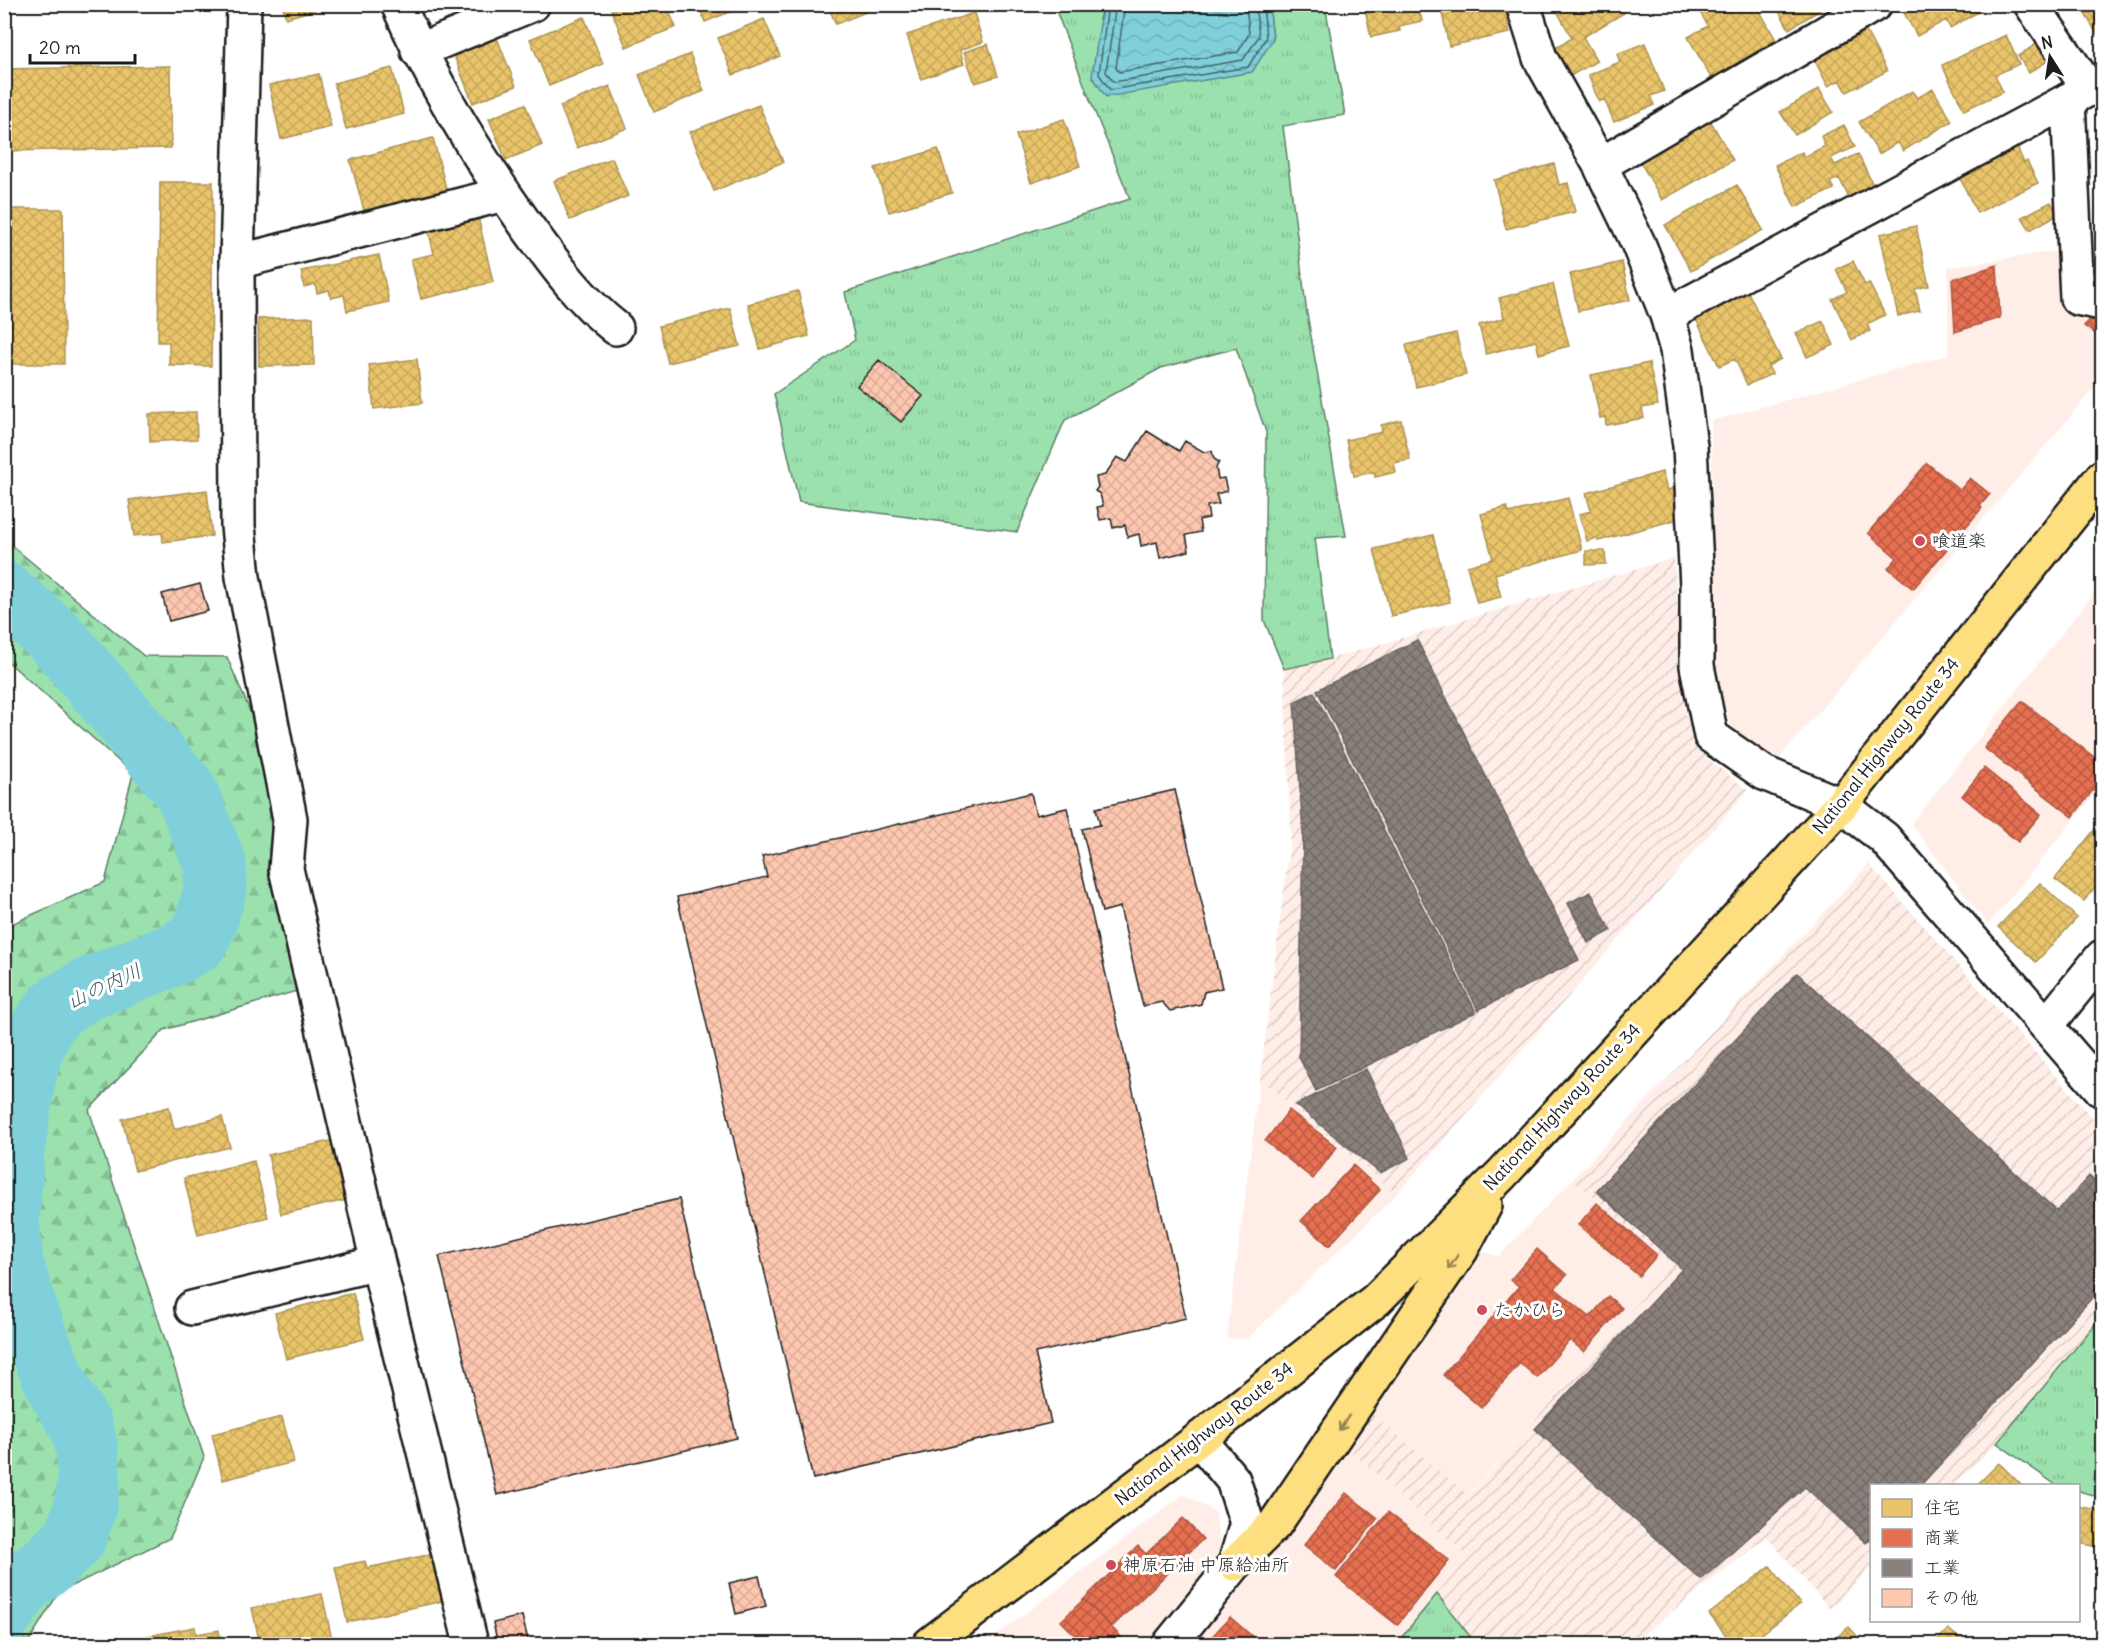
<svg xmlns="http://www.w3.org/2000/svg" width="2107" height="1649" viewBox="0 0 2107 1649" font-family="Delius,'Klee One',sans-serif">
	<defs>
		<pattern id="industrial-furrows" width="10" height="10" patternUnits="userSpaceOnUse" patternTransform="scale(1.5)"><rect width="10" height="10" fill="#ffeee7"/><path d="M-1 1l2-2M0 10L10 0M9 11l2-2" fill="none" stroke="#daccc6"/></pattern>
		<pattern id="grass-tufts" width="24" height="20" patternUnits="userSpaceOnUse" patternTransform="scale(1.5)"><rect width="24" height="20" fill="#9be1ae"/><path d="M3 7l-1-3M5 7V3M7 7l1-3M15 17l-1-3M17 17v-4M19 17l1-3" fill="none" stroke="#85c095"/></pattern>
		<pattern id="forest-firs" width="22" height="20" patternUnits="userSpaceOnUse" patternTransform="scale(1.5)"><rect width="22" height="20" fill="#9be1ae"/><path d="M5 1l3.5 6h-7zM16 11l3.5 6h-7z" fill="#85c095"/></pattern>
		<pattern id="water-waves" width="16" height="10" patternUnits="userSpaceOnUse" patternTransform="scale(1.5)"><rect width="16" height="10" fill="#80d0db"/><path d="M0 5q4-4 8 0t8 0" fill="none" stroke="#6eb2bb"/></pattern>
		<pattern id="homes-cross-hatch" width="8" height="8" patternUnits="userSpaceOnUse" patternTransform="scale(1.5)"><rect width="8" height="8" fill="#e9c46a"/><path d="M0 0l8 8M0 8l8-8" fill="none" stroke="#c7a85b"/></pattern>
		<pattern id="shops-cross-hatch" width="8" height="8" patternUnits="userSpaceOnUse" patternTransform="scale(1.5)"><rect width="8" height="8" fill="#e76f51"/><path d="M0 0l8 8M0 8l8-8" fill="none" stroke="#ba5a42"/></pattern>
		<pattern id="industry-cross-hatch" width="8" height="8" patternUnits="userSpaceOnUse" patternTransform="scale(1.5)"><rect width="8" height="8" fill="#8a817c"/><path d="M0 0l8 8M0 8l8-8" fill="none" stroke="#706965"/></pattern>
		<pattern id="building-cross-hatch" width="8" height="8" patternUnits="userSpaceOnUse" patternTransform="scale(1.5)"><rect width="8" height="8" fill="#fec8b0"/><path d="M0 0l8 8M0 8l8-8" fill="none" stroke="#d9ab97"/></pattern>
	</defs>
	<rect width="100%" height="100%" fill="#fff"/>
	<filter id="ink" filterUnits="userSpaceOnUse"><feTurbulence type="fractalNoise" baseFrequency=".0167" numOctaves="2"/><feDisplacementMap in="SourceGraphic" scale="12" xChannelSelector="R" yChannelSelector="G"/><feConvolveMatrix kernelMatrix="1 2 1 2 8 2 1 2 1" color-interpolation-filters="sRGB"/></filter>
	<g filter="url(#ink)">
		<path fill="#ffeee7" d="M 2058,251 L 2102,279 L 2102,379 L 1777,761 L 1731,727 L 1715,669 L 1711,421 L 1948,355 L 1948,267 Z
			M 2102,583 L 2102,785 L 1988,925 L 1911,824 Z
			M 1260,1079 L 1397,1194 L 1247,1339 L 1227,1338 Z
			M 1573,1179 L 1671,1264 L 1468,1496 L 1368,1410 L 1478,1251 L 1499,1256 Z
			M 1344,1445 L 1468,1556 L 1396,1644 L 985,1644 L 1184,1494 L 1215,1512 L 1221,1547 L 1252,1574 Z"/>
		<path fill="url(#industrial-furrows)" d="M 1674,558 L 1685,714 L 1708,759 L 1748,790 L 1397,1194 L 1260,1079 L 1291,833 L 1284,669 L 1330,659 Z
			M 1869,864 L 2102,1128 L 2102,1316 L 1997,1443 L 1954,1485 L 1872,1486 L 1871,1567 L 1830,1609 L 1767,1537 L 1631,1644 L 1476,1644 L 1437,1594 L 1467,1556 L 1344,1445 L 1368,1410 L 1469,1496 L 1671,1264 L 1573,1179 Z"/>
		<path fill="url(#grass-tufts)" stroke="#5c7e65" stroke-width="1.5" d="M 1054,5 L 1103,5 L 1099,19 L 1273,39 L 1269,5 L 1325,5 L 1345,115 L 1283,126 L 1307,314 L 1346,536 L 1315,538 L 1330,659 L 1284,669 L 1264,620 L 1266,432 L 1236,348 L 1161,368 L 1065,420 L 1017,532 L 799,502 L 774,394 L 855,340 L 845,292 L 1130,199 L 1090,100 Z
			M 2102,1316 L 2102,1498 L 2079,1491 L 2078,1486 L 2056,1485 L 1997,1443 Z
			M 1437,1594 L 1476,1644 L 1396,1644 Z"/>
		<path fill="url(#forest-firs)" stroke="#5c7e65" stroke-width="1.5" d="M 5,540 L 144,656 L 227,657 L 263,742 L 277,893 L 300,990 L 164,1030 L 89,1110 L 204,1457 L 170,1538 L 59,1592 L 27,1644 L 4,1644 L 5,927 L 105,882 L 133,774 L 5,659 Z"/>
		<path fill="url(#water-waves)" stroke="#58888f" stroke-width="1.5" d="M 1103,5 L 1269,5 L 1273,39 L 1252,72 L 1106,97 L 1092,76 Z"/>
		<path fill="url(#homes-cross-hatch)" stroke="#ac9253" stroke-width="1.5" d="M 282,4 L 334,4 L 286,18 Z
			M 447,4 L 477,4 L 450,14 Z
			M 623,4 L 666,4 L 676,27 L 626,47 L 611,9 Z
			M 698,4 L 747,4 L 747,5 L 705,22 Z
			M 827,4 L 865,4 L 868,11 L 836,24 Z
			M 1364,4 L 1418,4 L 1422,21 L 1399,26 L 1400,31 L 1371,37 Z
			M 1440,4 L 1504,4 L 1510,33 L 1449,46 Z
			M 1553,4 L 1619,4 L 1624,13 L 1583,37 L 1597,61 L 1570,76 L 1554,49 L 1572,38 Z
			M 1756,4 L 1776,40 L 1711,78 L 1688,37 L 1708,26 L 1696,5 Z
			M 1775,4 L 1830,4 L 1789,29 Z
			M 1899,4 L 1992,4 L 1950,28 L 1946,20 L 1917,36 Z
			M 2089,4 L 2102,4 L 2102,42 L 2082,9 Z
			M 974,13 L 983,42 L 960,50 L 964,64 L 921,79 L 907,35 Z
			M 584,17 L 603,64 L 549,86 L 530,39 Z
			M 764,19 L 780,56 L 733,75 L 718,38 Z
			M 1866,31 L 1887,71 L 1847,92 L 1840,80 L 1828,86 L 1814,59 Z
			M 2006,35 L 2019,64 L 1995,75 L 2003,92 L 1964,110 L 1942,65 Z
			M 497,38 L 516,86 L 473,103 L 454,56 Z
			M 2041,41 L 2052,58 L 2029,73 L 2018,56 Z
			M 1645,43 L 1664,91 L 1651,96 L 1654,105 L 1614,122 L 1604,99 L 1599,102 L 1588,75 L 1620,62 L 1617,54 Z
			M 988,44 L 998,76 L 975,83 L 964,52 Z
			M 690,54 L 704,91 L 654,112 L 639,75 Z
			M 170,66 L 171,148 L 4,151 L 4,69 Z
			M 392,68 L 404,114 L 346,129 L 334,83 Z
			M 319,74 L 331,127 L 281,139 L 269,85 Z
			M 610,86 L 627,128 L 577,148 L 560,106 Z
			M 1819,89 L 1833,112 L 1795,135 L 1780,112 Z
			M 1933,89 L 1952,121 L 1903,151 L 1898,142 L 1879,154 L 1859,122 L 1912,91 L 1917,98 Z
			M 525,104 L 542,145 L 506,160 L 489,119 Z
			M 759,105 L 783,162 L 714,191 L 690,132 Z
			M 1709,118 L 1733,160 L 1662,200 L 1638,158 Z
			M 1064,119 L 1080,166 L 1031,183 L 1016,135 Z
			M 1844,125 L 1855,147 L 1831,158 L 1835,165 L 1858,154 L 1874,187 L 1849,198 L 1839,178 L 1830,182 L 1834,189 L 1795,207 L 1775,165 L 1802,152 L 1804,157 L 1825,146 L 1821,136 Z
			M 433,138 L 447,192 L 365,214 L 350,160 Z
			M 2017,147 L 2024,163 L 2027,161 L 2038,183 L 1977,213 L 1959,176 Z
			M 938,149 L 952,193 L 889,212 L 875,168 Z
			M 612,158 L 628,196 L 570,220 L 554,181 Z
			M 1554,164 L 1559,185 L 1568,183 L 1575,212 L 1506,229 L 1494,180 Z
			M 160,182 L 213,182 L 211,366 L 169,365 L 169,342 L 158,342 Z
			M 1737,185 L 1763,230 L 1691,271 L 1665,225 Z
			M 2051,202 L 2057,215 L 2030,230 L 2022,217 Z
			M 4,209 L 63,209 L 64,364 L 4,364 Z
			M 478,217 L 493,282 L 421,299 L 411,259 L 434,254 L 428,228 Z
			M 1916,226 L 1929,286 L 1915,289 L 1920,311 L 1898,316 L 1880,234 Z
			M 379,255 L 389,302 L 347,311 L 344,295 L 331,298 L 329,290 L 317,293 L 315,284 L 304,287 L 301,271 Z
			M 1853,261 L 1865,285 L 1869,283 L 1885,315 L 1867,324 L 1870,331 L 1852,340 L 1832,299 L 1847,292 L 1836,269 Z
			M 1622,262 L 1630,300 L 1578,311 L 1570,274 Z
			M 1553,284 L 1569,346 L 1539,354 L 1536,341 L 1486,354 L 1479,325 L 1504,318 L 1499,298 Z
			M 798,291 L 809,336 L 760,349 L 748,304 Z
			M 1748,292 L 1781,359 L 1768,366 L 1772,374 L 1747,385 L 1735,359 L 1719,366 L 1695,317 Z
			M 730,308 L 740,346 L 668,363 L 659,326 Z
			M 313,317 L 314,365 L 259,366 L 258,319 Z
			M 1823,321 L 1834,345 L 1807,357 L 1796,333 Z
			M 1456,333 L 1466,375 L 1416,387 L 1406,345 Z
			M 417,359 L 422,403 L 374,409 L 369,365 Z
			M 1649,363 L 1658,405 L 1642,408 L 1644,418 L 1606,425 L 1605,417 L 1600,418 L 1591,375 Z
			M 196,412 L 197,439 L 150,442 L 149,414 Z
			M 1401,420 L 1410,460 L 1394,463 L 1396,472 L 1375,477 L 1374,472 L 1354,476 L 1346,440 L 1382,432 L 1381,425 Z
			M 1662,472 L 1667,490 L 1674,488 L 1682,518 L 1598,541 L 1597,538 L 1587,541 L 1579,514 L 1591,511 L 1586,493 Z
			M 207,490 L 212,536 L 163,542 L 162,533 L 134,536 L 129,500 Z
			M 1568,498 L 1582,550 L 1495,574 L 1501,597 L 1477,603 L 1467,566 L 1493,559 L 1481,514 L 1507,507 L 1509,513 Z
			M 1433,535 L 1450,602 L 1391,616 L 1374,549 Z
			M 1586,551 L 1605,551 L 1606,564 L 1586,565 Z
			M 2095,829 L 2102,835 L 2102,878 L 2084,901 L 2055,879 Z
			M 2040,883 L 2077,918 L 2036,962 L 1998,927 Z
			M 169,1107 L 174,1129 L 222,1117 L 230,1147 L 135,1171 L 122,1119 Z
			M 335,1140 L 347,1200 L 281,1214 L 268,1155 Z
			M 254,1161 L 268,1217 L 198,1235 L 184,1178 Z
			M 353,1293 L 364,1339 L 286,1359 L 275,1313 Z
			M 282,1417 L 294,1462 L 223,1480 L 212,1434 Z
			M 1999,1463 L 2022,1486 L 1976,1486 Z
			M 2078,1506 L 2102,1511 L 2102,1548 L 2078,1543 Z
			M 432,1554 L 443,1601 L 347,1622 L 335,1567 L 365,1561 L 367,1568 Z
			M 1770,1566 L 1800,1604 L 1749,1644 L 1733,1644 L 1709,1614 Z
			M 322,1594 L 331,1635 L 284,1644 L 260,1644 L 252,1608 Z
			M 195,1627 L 196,1634 L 219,1630 L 221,1644 L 144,1644 L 142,1637 Z
			M 1849,1627 L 1864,1644 L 1828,1644 Z
			M 1948,1629 L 1967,1644 L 1934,1644 Z"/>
		<path fill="url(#shops-cross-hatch)" stroke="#aa5641" stroke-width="1.5" d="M 1997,265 L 2000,318 L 1955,332 L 1952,279 Z
			M 2097,306 L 2102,309 L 2102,338 L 2084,326 Z
			M 1927,463 L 1960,490 L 1970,478 L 1990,494 L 1980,506 L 1982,508 L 1913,589 L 1888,568 L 1897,558 L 1868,533 Z
			M 2022,701 L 2102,763 L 2102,778 L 2073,817 L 1984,748 Z
			M 1984,768 L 2041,814 L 2018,842 L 1962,796 Z
			M 1289,1110 L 1337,1147 L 1313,1179 L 1265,1141 Z
			M 1353,1165 L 1380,1190 L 1329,1246 L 1301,1221 Z
			M 1597,1203 L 1657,1255 L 1639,1276 L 1578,1225 Z
			M 1537,1249 L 1567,1275 L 1555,1288 L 1590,1317 L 1608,1296 L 1622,1308 L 1584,1352 L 1570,1340 L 1537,1378 L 1520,1363 L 1481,1408 L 1443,1375 L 1519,1286 L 1510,1280 Z
			M 1346,1493 L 1378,1518 L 1336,1571 L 1304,1545 Z
			M 1388,1512 L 1449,1560 L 1397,1625 L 1336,1577 Z
			M 1183,1518 L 1203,1539 L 1112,1627 L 1084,1599 L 1138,1546 L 1146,1554 Z
			M 1084,1599 L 1127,1643 L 1125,1644 L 1084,1644 L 1061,1621 Z
			M 1230,1617 L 1261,1644 L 1205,1644 Z"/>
		<path fill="url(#industry-cross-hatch)" stroke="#69635f" stroke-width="1.5" d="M 1417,640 L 1579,960 L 1478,1010 L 1317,690 Z
			M 1314,692 L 1476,1012 L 1316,1091 L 1299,1057 L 1303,832 L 1294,702 Z
			M 1591,892 L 1611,931 L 1588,943 L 1568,903 Z
			M 1797,973 L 2057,1211 L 2089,1176 L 2102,1188 L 2102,1287 L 1920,1486 L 1872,1486 L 1872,1538 L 1866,1543 L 1805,1487 L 1701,1580 L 1535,1429 L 1682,1269 L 1596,1191 Z
			M 1366,1069 L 1410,1158 L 1380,1173 L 1296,1105 Z"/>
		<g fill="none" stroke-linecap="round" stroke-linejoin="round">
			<path stroke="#446468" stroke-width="1.5" d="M 1108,4 L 1099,74 L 1110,90 L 1248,67 L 1266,38 L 1263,4
				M 1116,4 L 1106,72 L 1114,82 L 1243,60 L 1259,36 L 1255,4
				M 1125,4 L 1116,68 L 1119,72 L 1238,52 L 1249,34 L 1246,4"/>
			<path stroke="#80d0db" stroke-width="63" d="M 4,593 L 56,638 L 186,791 L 215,864 L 215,890 L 206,922 L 196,942 L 175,954 L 86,990 L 57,1007 L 42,1027 L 30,1055 L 24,1081 L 13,1151 L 8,1221 L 12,1263 L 29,1319 L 58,1388 L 81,1426 L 87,1448 L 89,1480 L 85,1508 L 75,1538 L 50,1563 L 22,1584 L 4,1611"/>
		</g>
		<path fill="url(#building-cross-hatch)" stroke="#1c1c1c" stroke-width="1.5" d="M 879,360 L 923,396 L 901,422 L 857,386 Z
			M 1147,431 L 1179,451 L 1185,441 L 1204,452 L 1212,451 L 1214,459 L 1219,462 L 1216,468 L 1218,479 L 1224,478 L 1227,491 L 1216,494 L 1219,504 L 1207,506 L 1209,518 L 1199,520 L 1201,532 L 1186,535 L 1189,551 L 1160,558 L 1157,542 L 1141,546 L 1139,534 L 1128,537 L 1125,525 L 1113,528 L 1111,518 L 1100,520 L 1097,507 L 1103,506 L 1100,494 L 1095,491 L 1098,487 L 1096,477 L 1105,475 L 1117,457 L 1127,462 Z
			M 200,584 L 208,611 L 169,621 L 162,594 Z
			M 1175,790 L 1222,988 L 1204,992 L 1201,1004 L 1170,1011 L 1162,1002 L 1143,1006 L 1120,907 L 1102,912 L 1082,829 L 1100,825 L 1096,808 Z
			M 1031,793 L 1036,815 L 1067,808 L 1186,1318 L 1035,1353 L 1051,1423 L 813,1479 L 677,897 L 767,877 L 762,856 Z
			M 679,1199 L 737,1438 L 497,1495 L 439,1256 Z
			M 759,1576 L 766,1606 L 736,1614 L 729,1583 Z
			M 522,1616 L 529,1644 L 498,1644 L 493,1623 Z"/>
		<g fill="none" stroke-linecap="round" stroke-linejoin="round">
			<g stroke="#1c1c1c" stroke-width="38">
				<path id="minor" d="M 244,4 L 237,262 L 238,526 L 243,577 L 290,819 L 286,869 L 378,1263 L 471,1644
					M 398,4 C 432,82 477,156 526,225 C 553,262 580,300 616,328
					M 1523,4 L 1540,58 L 1600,165 L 1638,243 L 1667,315 L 1677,350 L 1690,446 L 1697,586 L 1697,666 L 1711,736 L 1764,773 L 1841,805 L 1884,838 L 2102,1090
					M 418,51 L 533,4
					M 2068,100 L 2077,298 L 2102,303
					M 1600,165 L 1875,4
					M 237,262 L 504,194
					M 1667,315 L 2089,89 L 2031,4
					M 2047,1025 L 2102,957
					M 192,1308 L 378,1263
					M 1170,1644 L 1235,1564 L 1247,1523 L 1233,1480 L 1199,1439"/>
			</g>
			<g stroke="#1c1c1c" stroke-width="38">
				<path id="highway" d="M 1235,1564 L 1275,1524 L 1461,1250 L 1485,1205
					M 930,1644 L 1199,1439 L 1376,1300 L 1502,1174 L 1841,805 L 2102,477"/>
			</g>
			<use href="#minor" stroke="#fff" stroke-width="33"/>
			<use href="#highway" stroke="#fedf80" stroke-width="33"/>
		</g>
		<defs><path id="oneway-shaft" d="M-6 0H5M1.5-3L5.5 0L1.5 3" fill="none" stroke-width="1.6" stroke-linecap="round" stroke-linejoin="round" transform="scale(1.5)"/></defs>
		<g stroke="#988753">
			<use href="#oneway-shaft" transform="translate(1453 1262) rotate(124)"/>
			<use href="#oneway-shaft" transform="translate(1344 1423) rotate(124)"/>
		</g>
	</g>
	<g fill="#d1495b" stroke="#fff" stroke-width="2">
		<circle cx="1920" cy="541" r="6"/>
		<circle cx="1482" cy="1310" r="6"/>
		<circle cx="1111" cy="1565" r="6"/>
	</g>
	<g text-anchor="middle" stroke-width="6" stroke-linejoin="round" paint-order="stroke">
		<g font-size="18" fill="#1c1c1c" stroke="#fff" text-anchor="start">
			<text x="1932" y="547">喰道楽</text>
			<text x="1494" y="1316">たかひら</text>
			<text x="1123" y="1571">神原石油 中原給油所</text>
		</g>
		<g font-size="18" fill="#1c1c1c" stroke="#fff">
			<text transform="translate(1886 746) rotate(-51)" y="6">National Highway Route 34</text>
			<text transform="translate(1562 1107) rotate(-47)" y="6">National Highway Route 34</text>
			<text transform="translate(1204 1434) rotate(-38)" y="6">National Highway Route 34</text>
		</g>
		<g font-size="20" font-style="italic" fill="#3f5b5f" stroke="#fff">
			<text transform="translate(104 986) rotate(-25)" y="7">山の内川</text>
		</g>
	</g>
	<rect width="2107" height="1649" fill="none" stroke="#fff" stroke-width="24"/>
	<rect x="12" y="12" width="2083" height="1625" fill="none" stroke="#1c1c1c" stroke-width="2" filter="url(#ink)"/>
	<rect x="1870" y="1484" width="210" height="138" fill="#ffffff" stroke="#a4a4a4" stroke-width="1.5"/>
	<rect x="1882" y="1499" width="30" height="18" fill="#e9c46a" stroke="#a4a4a4" stroke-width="1.5"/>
	<text x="1924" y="1514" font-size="18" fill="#1c1c1c">住宅</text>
	<rect x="1882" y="1529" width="30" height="18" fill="#e76f51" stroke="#a4a4a4" stroke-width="1.5"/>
	<text x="1924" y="1544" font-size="18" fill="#1c1c1c">商業</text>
	<rect x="1882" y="1559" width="30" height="18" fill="#8a817c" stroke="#a4a4a4" stroke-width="1.5"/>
	<text x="1924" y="1574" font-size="18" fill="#1c1c1c">工業</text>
	<rect x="1882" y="1589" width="30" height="18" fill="#fec8b0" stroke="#a4a4a4" stroke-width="1.5"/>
	<text x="1924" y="1604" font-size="18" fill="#1c1c1c">その他</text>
	<g transform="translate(2050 57) rotate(348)" stroke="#ffffff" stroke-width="4.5" paint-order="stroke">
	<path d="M0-4.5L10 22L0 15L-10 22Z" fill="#1c1c1c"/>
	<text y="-9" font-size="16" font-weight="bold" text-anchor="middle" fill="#1c1c1c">N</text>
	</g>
	<path d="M30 54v9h105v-9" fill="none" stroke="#1c1c1c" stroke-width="3"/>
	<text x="39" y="54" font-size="18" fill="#1c1c1c" stroke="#ffffff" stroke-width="4.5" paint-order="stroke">20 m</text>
</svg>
